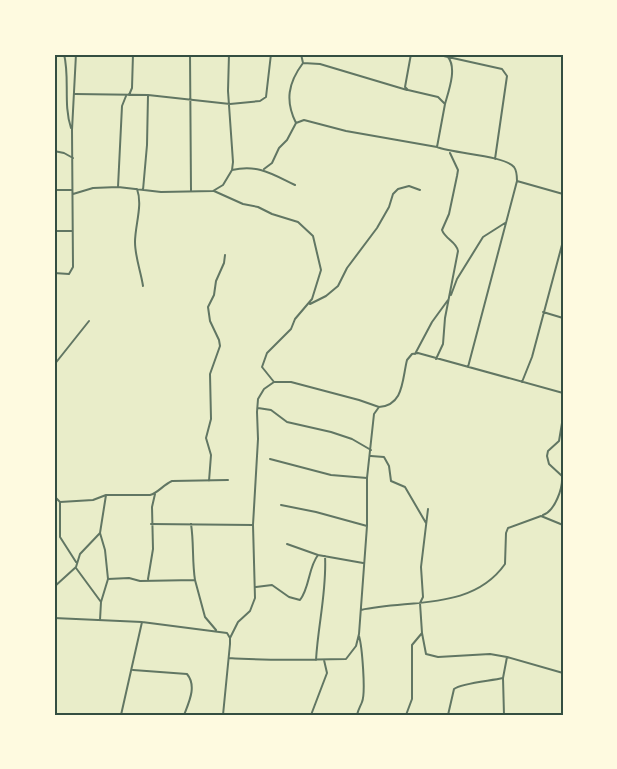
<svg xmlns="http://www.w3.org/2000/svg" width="617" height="769" viewBox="0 0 617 769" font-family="'Noto Sans',sans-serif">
	<rect width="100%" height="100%" fill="#e9edc9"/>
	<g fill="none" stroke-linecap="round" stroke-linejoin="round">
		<path stroke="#617663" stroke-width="2" d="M 64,54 C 70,78 63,104 71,128
			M 190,54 L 191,191
			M 411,54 L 405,87 L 408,90 L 438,97 L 445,104 L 437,147 C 455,154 503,155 514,167 C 517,171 517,176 517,181 L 468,367
			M 435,54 L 448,57 C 457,68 449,90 445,104
			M 448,57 L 502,69 L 507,76 L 495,159
			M 303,63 L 320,64 L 407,90
			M 75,94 L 148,95 L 230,104 L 260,101 L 266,97 L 271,54
			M 129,95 L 132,88 L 133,54
			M 296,123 L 304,120 L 346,131 L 437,147
			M 54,151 L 64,153 L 73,158
			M 264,169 L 272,163 L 279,148 L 287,140 L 296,123 C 285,101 288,83 303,63 L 301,54
			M 232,170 C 258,164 272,174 295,185
			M 517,181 L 563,194
			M 118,187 L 122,106 L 126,96
			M 137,189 C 143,205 135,225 135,242 C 135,257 141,272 143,286
			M 54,190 L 72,190
			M 143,190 L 147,145 L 148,95
			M 214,191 L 243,204 L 258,207 L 272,214 L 298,222 L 313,236 L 321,270 L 312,299 L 295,319 L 291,329 L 267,353 L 262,367 L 274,382
			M 73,194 L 93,188 L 118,187 L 161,192 L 213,191 L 223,185 L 232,170 L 233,162 L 228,91 L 229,54
			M 54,231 L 72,231
			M 54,273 L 69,274 L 73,267 L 72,130 L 76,54
			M 451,295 L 457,279 L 483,237 L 505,223
			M 310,304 L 326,296 L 338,286 L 347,268 L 377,228 L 389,207 L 393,194 L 398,189 L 409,186 L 420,190
			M 543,312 L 563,318
			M 415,354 L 432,322 L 448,300
			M 436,359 L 443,344 L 445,318 L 458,251 C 457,242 445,239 442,230 L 449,214 L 457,176 L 458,170 L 450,153
			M 54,365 L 89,321
			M 522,382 L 532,357 L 563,241
			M 258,408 L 271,410 L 287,422 L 331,432 L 352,439 L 371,450
			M 371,456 L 384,457 L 389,466 L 391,481 L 405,487 L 426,523
			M 270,459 L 331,475 L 367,478
			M 209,481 L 211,455 L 206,438 L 211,419 L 210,374 L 220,346 L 219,340 L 210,321 L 208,307 L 214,295 L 216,281 L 224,263 L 225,255
			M 54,496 L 60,502 L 60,537 L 76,562
			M 60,502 L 93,500 L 106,495 L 150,495 C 158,493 163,485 172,481 L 228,480
			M 281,505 L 316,512 L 367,526
			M 428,509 L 421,567 L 423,597 L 420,603 L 422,633 L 426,654 L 438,657 L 490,654 L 507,657 L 503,678 L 504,715
			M 543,515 C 555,511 563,488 562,476 L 549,464 L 547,456 L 548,451 L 559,441 L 563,417
			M 151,524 L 253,525
			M 191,524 C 194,543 192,561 195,580
			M 287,544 L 318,555
			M 76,568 L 101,602
			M 108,579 L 129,578 L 140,581 L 195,580 L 205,617 L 216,630
			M 148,579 L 153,549 L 152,507 L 155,494
			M 54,587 L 76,567 L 80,554 L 100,533 L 106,495
			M 256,587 L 272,585 L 289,597 L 300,600 C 310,587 308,568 318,555 L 363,563
			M 361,610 C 410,599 472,611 505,564 L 506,533 L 508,528 L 541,516 L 563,525
			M 54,618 L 142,622 L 227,633 L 230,638 L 230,644 L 223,715
			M 100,620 L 101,602 L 108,579 L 105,550 L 100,533
			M 230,638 L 238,622 L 250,611 L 255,598 L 253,525 L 258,439 L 257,412 L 258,399 L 264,389 L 274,382 L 291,382 L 359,400 L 379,407
			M 507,657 L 563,673
			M 229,658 C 268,661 307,660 346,659 L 356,646 L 359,634 L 367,526 L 367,478 L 374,414 L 379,407 C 404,405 402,380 407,360 L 412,354 L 418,353 L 563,393
			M 316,660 C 318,624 327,591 325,556
			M 133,670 L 187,674 C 197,686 189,702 184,715
			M 121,715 L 142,622
			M 302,715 L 308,715
			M 311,715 L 327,673 L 324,660
			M 357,715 C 358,710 360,707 362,702 C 366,693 362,646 359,636
			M 406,715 L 412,699 L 412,645 L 422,633
			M 448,715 L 454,689 C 462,683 490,681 503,678"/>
	</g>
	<rect width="617" height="769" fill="none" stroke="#fefae0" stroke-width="111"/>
	<rect x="56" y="56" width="506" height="658" fill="none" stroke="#344e41" stroke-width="2"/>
</svg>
